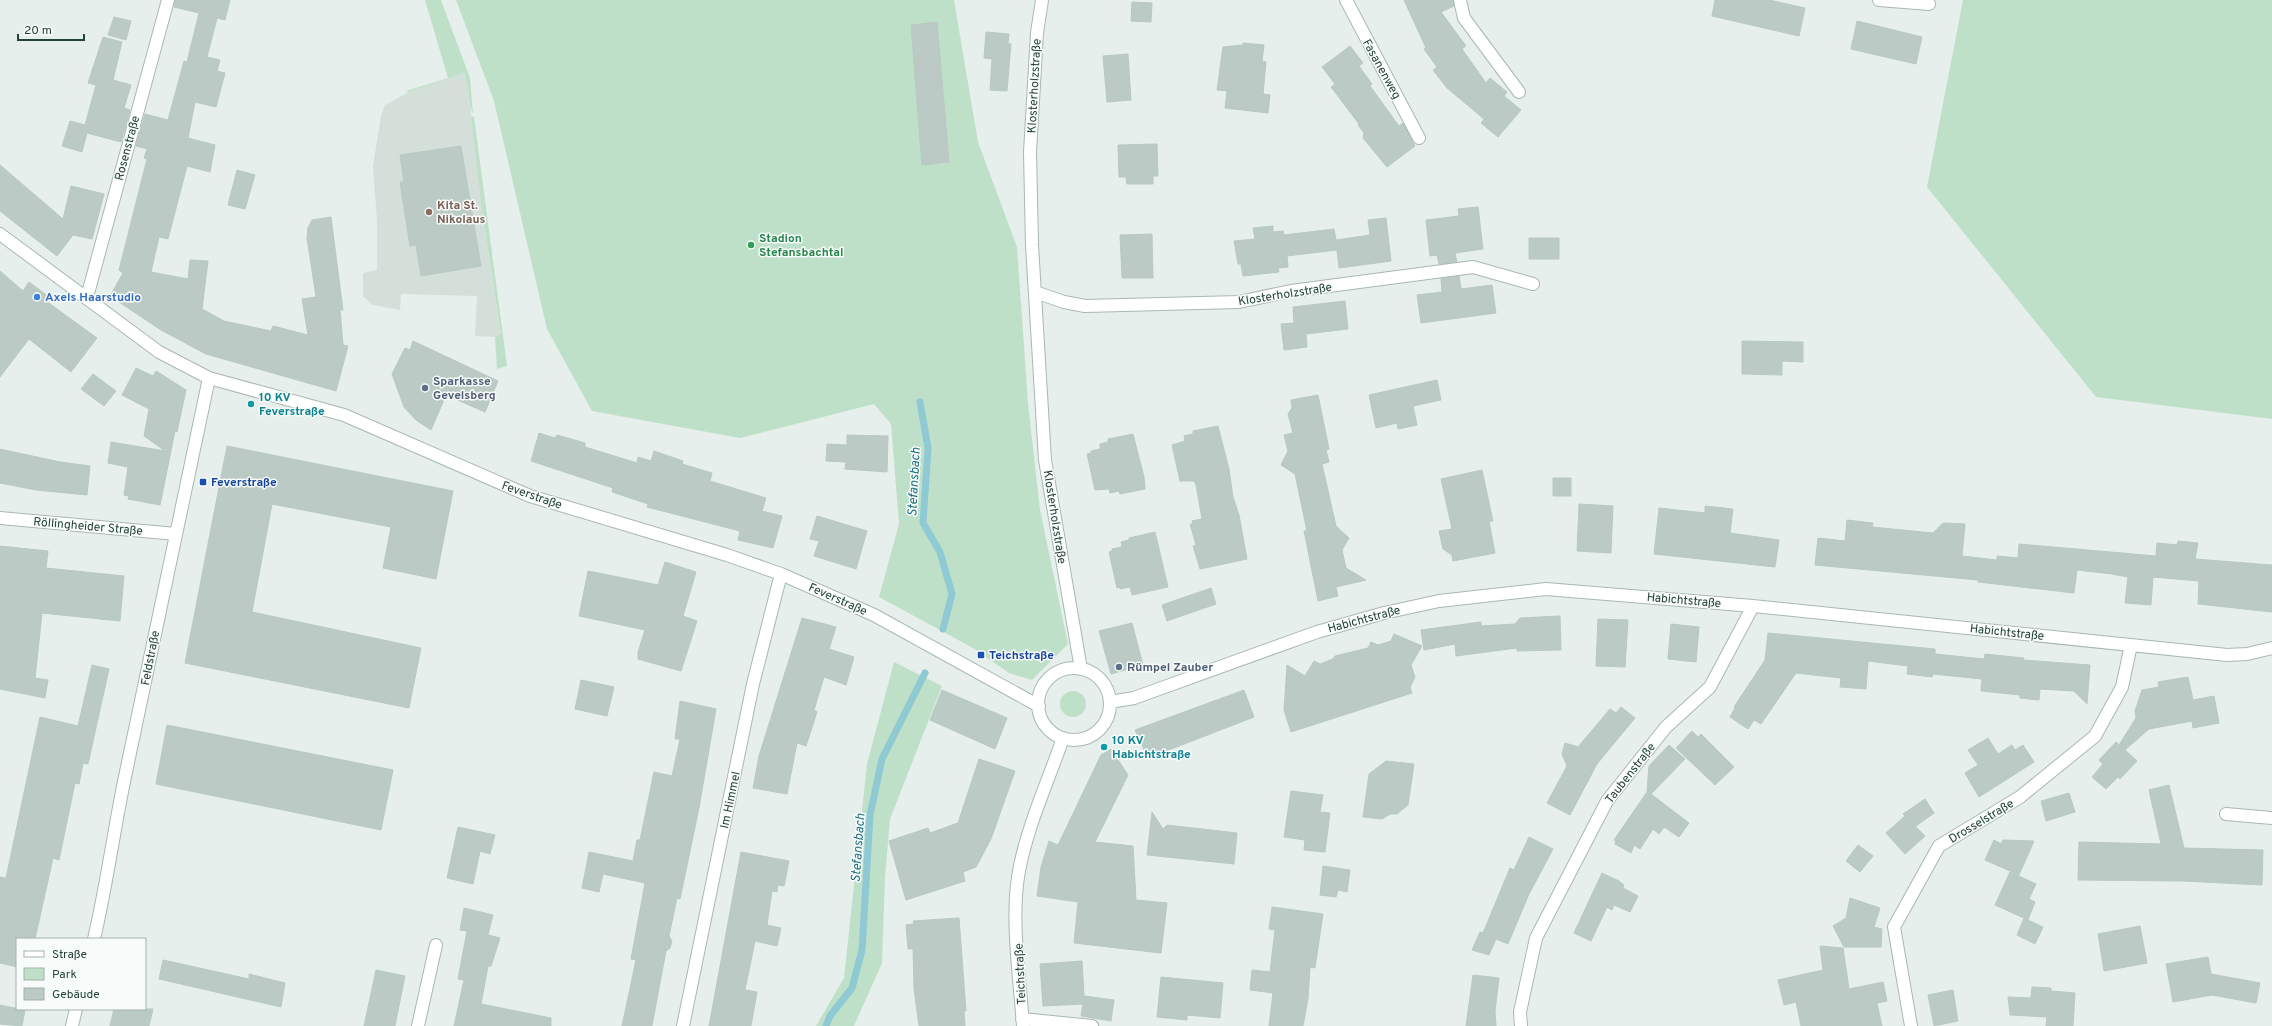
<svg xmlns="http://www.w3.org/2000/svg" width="2272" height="1026" viewBox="0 0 2272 1026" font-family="Overpass,sans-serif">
	<rect width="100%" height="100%" fill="#e6efeb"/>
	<path fill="#d4dfda" d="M 464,73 L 467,79 L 481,204 L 501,335 L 495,337 L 475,336 L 477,296 L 401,294 L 400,310 L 373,305 L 363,296 L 363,273 L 377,270 L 377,221 L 373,166 L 381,116 L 385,105 L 409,92 Z"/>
	<path fill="#bfe0c8" d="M 425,0 L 441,0 L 470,78 L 473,114 C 467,101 470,86 464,73 L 409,92 L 406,91 L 448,78 Z
		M 456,0 L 954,0 L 978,142 L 1017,247 L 1028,403 L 1040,510 L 1068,644 L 1032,680 L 1009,673 L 973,648 L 879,597 L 899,524 L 891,424 L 874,404 L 740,438 L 592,411 L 547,329 L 494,101 Z
		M 1963,0 L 2272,0 L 2272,419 L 2096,397 L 1927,187 Z
		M 471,116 L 474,117 L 507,366 L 497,369 L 495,337 L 501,334 L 481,204 Z
		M 894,662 L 942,686 L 890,819 L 885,878 L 882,963 L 854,1026 L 816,1026 L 844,978 L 867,764 Z
		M1060 704a13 13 0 1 1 26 0a13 13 0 1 1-26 0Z"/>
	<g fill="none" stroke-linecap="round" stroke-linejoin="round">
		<path stroke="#8ec9d4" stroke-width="7" d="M 920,402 L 928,448 L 923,523 L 940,552 L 952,594 L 943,629
			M 826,1026 L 830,1016 L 852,988 L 862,950 L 870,815 L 882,759 L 925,673"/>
	</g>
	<path fill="#bbcac4" stroke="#b8c9c2" d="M 175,0 L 230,0 L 225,20 L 217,18 L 207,57 L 220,60 L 217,71 L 225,73 L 216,107 L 195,102 L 188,138 L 215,145 L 210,172 L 187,166 L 168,239 L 159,237 L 151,272 L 188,279 L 190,260 L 208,261 L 202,309 L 224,321 L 271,331 L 273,326 L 308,335 L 302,299 L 316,297 L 307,238 L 308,228 L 312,220 L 331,217 L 343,310 L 340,310 L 343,345 L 348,346 L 336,391 L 206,354 L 161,330 L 110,296 L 123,273 L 119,270 L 147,159 L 144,158 L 147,149 L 136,146 L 145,114 L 168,120 L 184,61 L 187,62 L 199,13 L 174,7 Z
		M 1404,0 L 1453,0 L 1454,6 L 1441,12 L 1466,46 L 1462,49 L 1486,83 L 1490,78 L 1507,92 L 1504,96 L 1521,110 L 1498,137 L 1481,123 L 1484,119 L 1447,88 L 1433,70 L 1437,67 L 1424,49 L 1426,48 Z
		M 1715,0 L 1769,0 L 1805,8 L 1799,36 L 1712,16 Z
		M 1132,2 L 1152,3 L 1151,22 L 1131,21 Z
		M 114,17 L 131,21 L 126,40 L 108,35 Z
		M 1857,21 L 1922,37 L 1916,64 L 1851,49 Z
		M 937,22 L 949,162 L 922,165 L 911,25 Z
		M 986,32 L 1009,34 L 1008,44 L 1011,44 L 1007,91 L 990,90 L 992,59 L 984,58 Z
		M 103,37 L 122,42 L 113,80 L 131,85 L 124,108 L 130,110 L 121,142 L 87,133 L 82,152 L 62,146 L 70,121 L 85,125 L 96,85 L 88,83 Z
		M 1243,43 L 1264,45 L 1262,61 L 1266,62 L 1263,94 L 1270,95 L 1268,113 L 1225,108 L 1227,91 L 1217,90 L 1223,47 L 1243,45 Z
		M 1350,46 L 1363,63 L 1359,66 L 1372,84 L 1370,86 L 1399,126 L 1403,123 L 1415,146 L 1387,167 L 1363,138 L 1364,133 L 1358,125 L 1359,124 L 1331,87 L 1335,84 L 1322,67 Z
		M 1128,54 L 1131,100 L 1107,102 L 1103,56 Z
		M 1157,144 L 1158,176 L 1153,176 L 1153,184 L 1127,184 L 1126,177 L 1119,177 L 1118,145 Z
		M 461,146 L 481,266 L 421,276 L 416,245 L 410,246 L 400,182 L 404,182 L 400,155 Z
		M 0,165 L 63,219 L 71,186 L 104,194 L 92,239 L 73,235 L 57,256 L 0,211 Z
		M 237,170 L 255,175 L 245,209 L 228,205 Z
		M 1478,207 L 1483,249 L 1455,253 L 1457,262 L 1439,264 L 1437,255 L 1430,256 L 1426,220 L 1459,216 L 1458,209 Z
		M 1386,218 L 1391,261 L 1339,268 L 1337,250 L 1287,256 L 1288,267 L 1278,268 L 1279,272 L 1243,276 L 1241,264 L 1238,264 L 1234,241 L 1255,239 L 1253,228 L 1273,226 L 1273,232 L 1283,231 L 1284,235 L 1334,229 L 1336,240 L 1370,235 L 1368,220 Z
		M 1152,234 L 1153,278 L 1122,278 L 1120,235 Z
		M 1529,238 L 1559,238 L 1559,259 L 1529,259 Z
		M 0,271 L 23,291 L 29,282 L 49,297 L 46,301 L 97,338 L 71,372 L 29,339 L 0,377 Z
		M 1459,276 L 1461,289 L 1492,285 L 1496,313 L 1421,323 L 1417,295 L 1442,292 L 1441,279 Z
		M 1345,301 L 1348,329 L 1306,334 L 1307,347 L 1284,350 L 1281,324 L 1294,323 L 1293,307 Z
		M 413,341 L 498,381 L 485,412 L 446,395 L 431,430 L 416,420 L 404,407 L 392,374 L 405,348 L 410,350 Z
		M 1742,341 L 1803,342 L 1803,362 L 1782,361 L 1782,375 L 1742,374 Z
		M 136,368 L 153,376 L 156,371 L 186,390 L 177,432 L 175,431 L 160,505 L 128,499 L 129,496 L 124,495 L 128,467 L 108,463 L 111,442 L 165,451 L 144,436 L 149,409 L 122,395 Z
		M 93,374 L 116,391 L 104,406 L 81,389 Z
		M 1437,380 L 1441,400 L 1413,406 L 1417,425 L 1398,429 L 1397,423 L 1376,428 L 1369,395 Z
		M 1318,395 L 1329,449 L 1326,450 L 1329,462 L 1322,464 L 1336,526 L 1349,538 L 1342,550 L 1346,568 L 1366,580 L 1336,587 L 1338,596 L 1318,601 L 1304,531 L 1307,531 L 1295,474 L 1281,465 L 1288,451 L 1284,435 L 1293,433 L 1288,414 L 1292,408 L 1291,400 Z
		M 1218,426 L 1229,469 L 1233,497 L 1239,515 L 1247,559 L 1200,569 L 1193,546 L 1196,545 L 1190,524 L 1193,524 L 1192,521 L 1202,519 L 1196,485 L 1194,481 L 1180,481 L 1172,445 L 1185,441 L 1184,436 L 1193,434 L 1193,431 Z
		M 539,433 L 555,438 L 557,435 L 585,443 L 585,447 L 637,463 L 638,457 L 651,461 L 654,451 L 683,461 L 682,464 L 712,473 L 710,481 L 766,498 L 762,511 L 782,516 L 773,548 L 738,540 L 740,531 L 647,507 L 648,504 L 612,492 L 613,488 L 531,461 Z
		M 1133,434 L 1144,477 L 1145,489 L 1120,494 L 1119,491 L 1110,493 L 1109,489 L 1095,490 L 1087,454 L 1091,453 L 1091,451 L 1100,449 L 1100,444 L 1108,442 L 1108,439 Z
		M 847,435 L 888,436 L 887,472 L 845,469 L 846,462 L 826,461 L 827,444 L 847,445 Z
		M 227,446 L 453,491 L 436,579 L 383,568 L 391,527 L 272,504 L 252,612 L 421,648 L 409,708 L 185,663 Z
		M 0,449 L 60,462 L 90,466 L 87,495 L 36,490 L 0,483 Z
		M 1482,470 L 1493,521 L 1489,521 L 1495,553 L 1453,561 L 1452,555 L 1443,549 L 1439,531 L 1452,529 L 1441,479 Z
		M 1553,478 L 1571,478 L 1571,496 L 1553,496 Z
		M 1579,504 L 1613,506 L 1611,553 L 1577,551 Z
		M 1705,506 L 1733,509 L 1730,533 L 1779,540 L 1775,567 L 1654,554 L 1659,508 L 1705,513 Z
		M 817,516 L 867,531 L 856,569 L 814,556 L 819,541 L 810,539 Z
		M 1847,520 L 1873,523 L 1872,527 L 1933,533 L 1943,523 L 1965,524 L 1962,556 L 1997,560 L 1997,556 L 2018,558 L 2019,544 L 2156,556 L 2157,543 L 2177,545 L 2178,541 L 2198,543 L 2195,559 L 2272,565 L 2272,612 L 2198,604 L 2199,581 L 2153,577 L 2151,605 L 2125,603 L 2128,577 L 2112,574 L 2077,570 L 2074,593 L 1978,582 L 1978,580 L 1815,565 L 1818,538 L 1845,541 Z
		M 1155,532 L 1168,587 L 1132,595 L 1130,587 L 1120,589 L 1120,587 L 1117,588 L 1109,552 L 1112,551 L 1112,549 L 1122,547 L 1121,542 L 1129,540 L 1129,538 Z
		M 0,546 L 48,551 L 46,568 L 124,576 L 120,621 L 42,613 L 35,678 L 48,680 L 45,698 L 0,689 Z
		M 665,562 L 696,572 L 683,616 L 697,621 L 681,671 L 638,659 L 638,652 L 645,630 L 579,616 L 588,571 L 658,585 Z
		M 1211,588 L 1216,604 L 1167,621 L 1162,605 Z
		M 1560,616 L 1561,650 L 1517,651 L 1517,648 L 1456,656 L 1455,644 L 1424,650 L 1421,630 L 1481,622 L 1481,626 L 1515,624 L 1520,618 Z
		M 802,618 L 836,627 L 829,649 L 854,657 L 846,685 L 824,677 L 814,710 L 817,712 L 806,746 L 797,743 L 787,794 L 753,788 L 759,756 Z
		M 1598,619 L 1628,620 L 1625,667 L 1596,666 Z
		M 1132,623 L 1143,665 L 1111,674 L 1099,631 Z
		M 1671,624 L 1699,627 L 1696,662 L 1668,659 Z
		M 1768,633 L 1935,649 L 1935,654 L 1984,659 L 1985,654 L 2024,658 L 2023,660 L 2090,665 L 2087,704 L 2074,691 L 2040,689 L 2039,700 L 2020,698 L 2020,695 L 1981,691 L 1982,679 L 1933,674 L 1932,677 L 1907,674 L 1908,666 L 1868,661 L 1866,689 L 1840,687 L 1841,678 L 1796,673 L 1761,724 L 1754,720 L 1748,729 L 1730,717 L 1735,708 L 1734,707 L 1765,660 Z
		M 1394,634 L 1422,646 L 1411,665 L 1415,677 L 1410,687 L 1412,693 L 1291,732 L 1284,710 L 1287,665 L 1305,676 L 1314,661 L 1320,664 L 1333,659 L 1335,656 L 1368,648 L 1371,642 L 1378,645 L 1391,641 Z
		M 92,665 L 109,669 L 88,764 L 83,763 L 79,784 L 75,783 L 59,860 L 53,858 L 35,939 L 17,939 L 17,967 L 0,963 L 0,877 L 6,878 L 40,717 L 78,726 Z
		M 2188,677 L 2193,700 L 2214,696 L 2219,723 L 2193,728 L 2192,721 L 2149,729 L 2125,750 L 2137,761 L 2120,779 L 2118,777 L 2106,789 L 2092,777 L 2103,764 L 2099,760 L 2116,742 L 2119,745 L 2136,718 L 2135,711 L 2142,690 L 2159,687 L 2158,682 Z
		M 581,680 L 614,687 L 607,716 L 575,709 Z
		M 942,690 L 1007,718 L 995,749 L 930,720 Z
		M 1244,690 L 1254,717 L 1148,758 L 1135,730 Z
		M 680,701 L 716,709 L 699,808 L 680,899 L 677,898 L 669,936 L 672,941 L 670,948 L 666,951 L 652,1026 L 622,1026 L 636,960 L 631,959 L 645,883 L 603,874 L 599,892 L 582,888 L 589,852 L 633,861 L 637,840 L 640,840 L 654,772 L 672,776 L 680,739 L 675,739 Z
		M 1621,707 L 1635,718 L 1597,764 L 1570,815 L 1547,803 L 1567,766 L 1562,754 L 1565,743 L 1578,747 L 1610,709 L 1616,713 Z
		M 167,725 L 393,770 L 381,830 L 156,784 Z
		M 1692,731 L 1698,737 L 1701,734 L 1734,767 L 1715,785 L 1676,748 Z
		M 1988,738 L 1998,754 L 2012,745 L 2015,750 L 2023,745 L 2034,762 L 1979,797 L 1965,773 L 1978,765 L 1968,750 Z
		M 1669,745 L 1685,759 L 1651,794 L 1689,823 L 1679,837 L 1664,827 L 1659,834 L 1653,829 L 1640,849 L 1634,845 L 1631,853 L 1615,844 L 1616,841 L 1614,840 L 1647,792 L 1649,766 Z
		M 1111,749 L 1128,775 L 1095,842 L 1133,846 L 1136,900 L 1167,903 L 1161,953 L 1074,943 L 1078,902 L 1037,896 L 1041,867 L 1049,841 L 1058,845 L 1101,755 Z
		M 979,759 L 1015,771 L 991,839 L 976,867 L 963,872 L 965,881 L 906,900 L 889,841 L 928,828 L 930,833 L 958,823 Z
		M 1386,761 L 1414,764 L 1408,805 L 1397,814 L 1390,814 L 1382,819 L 1363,817 L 1369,774 Z
		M 2169,785 L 2184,848 L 2263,850 L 2262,885 L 2183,881 L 2078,880 L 2079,842 L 2161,844 L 2149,790 Z
		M 1291,791 L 1323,795 L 1320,812 L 1330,813 L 1325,852 L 1304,850 L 1305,840 L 1284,837 Z
		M 2069,793 L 2075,812 L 2046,821 L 2041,801 Z
		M 1925,799 L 1934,813 L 1916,826 L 1912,823 L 1925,836 L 1905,854 L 1886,833 L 1905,816 L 1903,814 Z
		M 1152,812 L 1163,829 L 1167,825 L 1237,833 L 1234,864 L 1147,855 Z
		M 458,827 L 495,835 L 490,854 L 480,851 L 473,884 L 447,878 Z
		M 1529,837 L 1553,849 L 1529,894 L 1508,944 L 1496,939 L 1489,955 L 1472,950 L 1480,932 L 1483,933 L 1510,868 L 1514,870 Z
		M 1994,840 L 2001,844 L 2003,840 L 2034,841 L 2019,875 L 1985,860 Z
		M 1858,845 L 1873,856 L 1860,872 L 1846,861 Z
		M 741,852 L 789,861 L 784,886 L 778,885 L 777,892 L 772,891 L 767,925 L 781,928 L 777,946 L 755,941 L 745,990 L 757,992 L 751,1026 L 709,1026 Z
		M 1323,866 L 1350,870 L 1347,892 L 1338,890 L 1336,897 L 1320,895 Z
		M 2010,872 L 2036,884 L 2029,899 L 2035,902 L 2028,920 L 2043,927 L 2035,944 L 2017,935 L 2024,918 L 1995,905 Z
		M 1602,873 L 1619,881 L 1624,885 L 1623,888 L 1638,896 L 1630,912 L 1614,905 L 1612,910 L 1607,907 L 1591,941 L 1574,933 Z
		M 1850,898 L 1880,908 L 1874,927 L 1882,929 L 1881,947 L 1844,947 L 1833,926 L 1846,918 Z
		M 1272,907 L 1323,914 L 1315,968 L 1310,967 L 1308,999 L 1303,1026 L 1269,1026 L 1273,993 L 1250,990 L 1252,970 L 1270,972 L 1275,930 L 1269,929 Z
		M 464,908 L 493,915 L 488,935 L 500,938 L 491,966 L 488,966 L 481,1004 L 551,1018 L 551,1026 L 454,1026 L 464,980 L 458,979 L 467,931 L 460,930 Z
		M 959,918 L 966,1011 L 964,1011 L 965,1026 L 919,1026 L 914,989 L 913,949 L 908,949 L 906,925 L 914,924 L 913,921 Z
		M 2140,926 L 2147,963 L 2104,971 L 2098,934 Z
		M 1820,946 L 1843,948 L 1849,989 L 1883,982 L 1887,1001 L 1877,1003 L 1882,1026 L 1801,1026 L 1796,1002 L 1784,1005 L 1778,980 L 1823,970 Z
		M 2208,957 L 2211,974 L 2260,983 L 2256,1003 L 2212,995 L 2173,1002 L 2166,964 Z
		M 163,960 L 249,979 L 249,974 L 285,983 L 281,1007 L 159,979 Z
		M 1082,961 L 1084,996 L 1114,1000 L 1111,1021 L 1081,1016 L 1083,1004 L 1043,1006 L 1040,964 Z
		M 376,970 L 405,976 L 395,1026 L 364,1026 Z
		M 1473,975 L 1499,978 L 1495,1011 L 1496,1026 L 1466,1026 Z
		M 1161,977 L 1223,983 L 1220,1018 L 1187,1015 L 1187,1020 L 1157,1017 Z
		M 2032,987 L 2051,988 L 2051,991 L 2075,993 L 2073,1026 L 2046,1026 L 2047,1017 L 2010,1015 L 2008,997 L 2031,998 Z
		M 1953,990 L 1958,1021 L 1934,1026 L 1928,995 Z
		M 0,1005 L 25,1010 L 22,1026 L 0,1024 Z
		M 114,1009 L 153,1009 L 149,1026 L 110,1026 Z"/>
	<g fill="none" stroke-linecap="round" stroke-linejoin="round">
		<g stroke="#a8b8b2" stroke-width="14">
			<path id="street" d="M 1042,0 L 1037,33 L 1030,152 L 1032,245 L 1045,460 L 1081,669
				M 1346,0 L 1419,138
				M 1460,0 L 1464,18 L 1519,92
				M 1879,0 L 1929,4
				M 0,234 L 159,352 L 209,378 L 344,415 L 530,496 L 727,555 L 781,574 L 874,615 L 1039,706
				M 1035,292 L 1064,302 L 1085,306 L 1239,302 L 1291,291 L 1473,267 L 1533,284
				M 87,297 L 168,0
				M 0,518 L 176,534
				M1038 704a36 36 0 1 1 72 0a36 36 0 1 1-72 0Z
				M 1110,702 L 1134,698 L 1317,632 L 1384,613 L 1439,601 L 1546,589 L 1753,606 L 2227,655 L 2247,654 L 2272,648
				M 2226,814 L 2272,818
				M 94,939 C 107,884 114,828 126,772 C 153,641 181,510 209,378
				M 1022,1019 L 1092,1026
				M 72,1026 L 76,1009
				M 418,1026 L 436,945
				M 683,1026 L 753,684 L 781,574
				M 1023,1026 C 1020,980 1011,922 1018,877 C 1025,831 1048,782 1063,738
				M 1521,1026 L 1520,1012 L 1536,938 L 1607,801 L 1666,727 L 1710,687 L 1753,606
				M 1911,1026 L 1894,927 L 1939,846 L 2020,797 L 2095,736 L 2122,687 L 2131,645"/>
		</g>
		<use href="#street" stroke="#fff" stroke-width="12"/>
	</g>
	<circle fill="#8d6e63" stroke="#f7fbf9" stroke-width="1.5" cx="429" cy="212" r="4"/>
	<circle fill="#2e9e5b" stroke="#f7fbf9" stroke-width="1.5" cx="751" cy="245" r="4"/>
	<circle fill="#3f7fe0" stroke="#f7fbf9" stroke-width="1.5" cx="37" cy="297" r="4"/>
	<g fill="#5c6f8a" stroke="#f7fbf9" stroke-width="1.5">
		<circle cx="425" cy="388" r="4"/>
		<circle cx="1119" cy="667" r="4"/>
	</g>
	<g fill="#0f9aa8" stroke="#f7fbf9" stroke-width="1.5">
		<circle cx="251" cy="404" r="4"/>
		<circle cx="1104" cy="747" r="4"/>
	</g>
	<g fill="#1a4fb4" stroke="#f7fbf9" stroke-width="1.5">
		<rect x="199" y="478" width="8" height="8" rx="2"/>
		<rect x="977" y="651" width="8" height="8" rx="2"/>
	</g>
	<g text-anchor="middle" stroke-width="3" stroke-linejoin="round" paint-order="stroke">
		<g font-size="12" fill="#24423a" stroke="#f7fbf9">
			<text transform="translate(1382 69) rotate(61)" y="4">Fasanenweg</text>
			<text transform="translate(1034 86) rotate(-87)" y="4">Klosterholzstraße</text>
			<text transform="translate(127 148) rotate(-75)" y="4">Rosenstraße</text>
			<text transform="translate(1285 294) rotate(-9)" y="4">Klosterholzstraße</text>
			<text transform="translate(532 495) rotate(19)" y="4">Feverstraße</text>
			<text transform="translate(1055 517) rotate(81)" y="4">Klosterholzstraße</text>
			<text transform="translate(88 526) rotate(5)" y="4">Röllingheider Straße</text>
			<text transform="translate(838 599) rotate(24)" y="4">Feverstraße</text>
			<text transform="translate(1684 600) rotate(5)" y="4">Habichtstraße</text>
			<text transform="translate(1364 619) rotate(-15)" y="4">Habichtstraße</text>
			<text transform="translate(2007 632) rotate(6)" y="4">Habichtstraße</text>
			<text transform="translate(150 658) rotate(-79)" y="4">Feldstraße</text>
			<text transform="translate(1630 773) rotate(-52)" y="4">Taubenstraße</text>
			<text transform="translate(730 800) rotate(-78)" y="4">Im Himmel</text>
			<text transform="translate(1981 821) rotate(-31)" y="4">Drosselstraße</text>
			<text transform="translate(1020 974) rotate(-93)" y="4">Teichstraße</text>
		</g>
		<g font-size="12" font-weight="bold" fill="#785e54" stroke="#f7fbf9" text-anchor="start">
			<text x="437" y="209">Kita St.<tspan x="437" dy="14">Nikolaus</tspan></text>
		</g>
		<g font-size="12" font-weight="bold" fill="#27864d" stroke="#f7fbf9" text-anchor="start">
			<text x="759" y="242">Stadion<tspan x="759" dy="14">Stefansbachtal</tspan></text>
		</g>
		<g font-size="12" font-weight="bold" fill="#366cbe" stroke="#f7fbf9" text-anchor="start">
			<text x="45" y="301">Axels Haarstudio</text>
		</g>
		<g font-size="12" font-weight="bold" fill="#4e5e75" stroke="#f7fbf9" text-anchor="start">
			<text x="433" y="385">Sparkasse<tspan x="433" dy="14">Gevelsberg</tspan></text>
			<text x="1127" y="671">Rümpel Zauber</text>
		</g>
		<g font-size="12" font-weight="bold" fill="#0d838f" stroke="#f7fbf9" text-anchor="start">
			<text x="259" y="401">10 KV<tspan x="259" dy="14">Feverstraße</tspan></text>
			<text x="1112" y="744">10 KV<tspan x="1112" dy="14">Habichtstraße</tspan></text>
		</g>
		<g font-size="12" font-weight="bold" fill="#164399" stroke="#f7fbf9" text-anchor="start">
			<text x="211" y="486">Feverstraße</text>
			<text x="989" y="659">Teichstraße</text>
		</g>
		<g font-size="13" font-style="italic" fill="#1c6f80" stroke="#f7fbf9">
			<text transform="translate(913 482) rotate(-87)" y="5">Stefansbach</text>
			<text transform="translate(857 848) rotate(-86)" y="5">Stefansbach</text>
		</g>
	</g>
	<rect x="16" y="938" width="130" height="72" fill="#f7fbf9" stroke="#a3b1ad"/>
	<rect x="24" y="951" width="20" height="6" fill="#ffffff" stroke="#a3b1ad"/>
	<text x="52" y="958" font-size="12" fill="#24423a">Straße</text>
	<rect x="24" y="968" width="20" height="12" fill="#bfe0c8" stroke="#a3b1ad"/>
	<text x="52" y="978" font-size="12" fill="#24423a">Park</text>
	<rect x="24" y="988" width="20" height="12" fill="#bbcac4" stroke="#a3b1ad"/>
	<text x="52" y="998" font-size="12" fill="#24423a">Gebäude</text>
	<path d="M18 34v6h66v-6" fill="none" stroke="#24423a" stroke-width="2"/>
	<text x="24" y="34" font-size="12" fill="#24423a" stroke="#f7fbf9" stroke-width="3" paint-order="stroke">20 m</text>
</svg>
